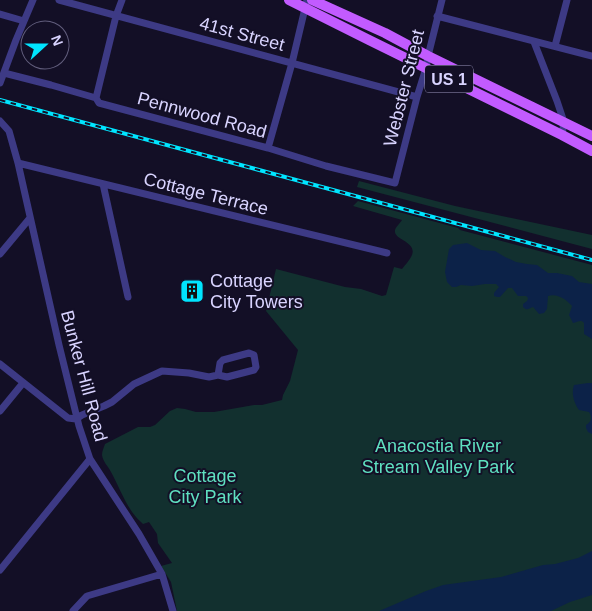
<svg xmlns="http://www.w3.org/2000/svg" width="592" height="611" viewBox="0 0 592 611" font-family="Helvetica,sans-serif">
	<rect width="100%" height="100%" fill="#130f26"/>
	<path fill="#12302f" d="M 359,181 L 455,206 L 592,235 L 592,249 L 357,187 Z
		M 358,201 L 458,228 L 460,230 L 592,265 L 592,611 L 177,611 L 171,582 L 161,566 L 172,563 L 158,543 L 157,534 L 149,522 L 143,524 L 141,522 C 127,510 120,488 111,472 C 108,466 103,462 102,455 C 102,451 104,447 105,444 L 138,427 L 150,427 L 155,425 L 170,411 L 177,408 L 185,409 L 196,412 L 214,412 L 254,405 L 262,405 L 282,400 L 283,395 L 290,381 L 298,350 L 266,311 L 276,269 L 345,287 L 361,289 L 382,296 L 386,295 L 394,267 L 402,269 C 405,265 410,260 412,255 C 417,241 393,240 395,230 C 396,227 400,223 402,220 L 353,206 Z"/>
	<path fill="#0c2248" d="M 467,243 L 481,250 L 495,251 L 505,257 L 516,262 L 527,264 L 537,265 L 548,273 L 557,273 L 572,276 L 579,282 L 592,284 L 592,339 L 584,334 L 584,323 C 581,319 578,322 573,323 L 569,315 L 572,306 C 566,299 557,293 548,296 L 547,309 L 544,313 L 539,314 L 534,308 L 533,307 C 528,309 527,311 523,307 L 523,304 L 527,301 L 528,298 L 526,296 L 518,296 L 512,288 L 508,288 L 500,297 L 497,297 L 494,296 L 494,293 L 499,287 L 496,284 L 485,284 L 472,286 L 461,285 L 456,287 L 452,287 L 447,282 L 445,272 L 449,249 L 453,245 Z
		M 588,383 L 592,383 L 592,434 L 588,432 L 586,428 L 586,425 C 592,422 592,417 589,412 L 579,410 C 574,403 571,393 574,385 Z
		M 592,551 L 592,595 L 570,602 L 551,611 L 379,611 L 426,591 L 443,585 L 501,577 L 543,565 L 555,564 L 578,558 Z"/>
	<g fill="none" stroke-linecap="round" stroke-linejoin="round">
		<path stroke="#3d3a85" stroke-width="7" d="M 59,0 L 417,97
			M 0,14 L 24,21
			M 437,16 L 592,56
			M 534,42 L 557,101 L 564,122 L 562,135
			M 555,46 L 567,0
			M 4,73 L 51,85 L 96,98 L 99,103 L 268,148 L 326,166 L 395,183 L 417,97 L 426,68 L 428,56 L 442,0
			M 0,83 L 16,40 L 33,0
			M 96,98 L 116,16 L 122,0
			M 0,121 L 9,131 L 18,163 L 59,345 L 79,426 L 90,459 L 139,534 L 162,574 L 173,611
			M 268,148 L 292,63 L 307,0
			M 18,163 L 387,253
			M 103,184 L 128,297
			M 0,254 L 30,218
			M 0,364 L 68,418 L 76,419
			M 0,411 L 23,383
			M 76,419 L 82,415 L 104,406 L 112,402 L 134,384 L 162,371 L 189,373 L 209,377 L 218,375 L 227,377 L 254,370 L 256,367 L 254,355 L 249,353 L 223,360 L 220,363 L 218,375
			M 0,570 L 90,459
			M 73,611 L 87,596 L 162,574"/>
		<path stroke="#c25bff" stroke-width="10" d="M 289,0 L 369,40 L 562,135 L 592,151
			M 312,0 L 385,33 L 428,56 L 592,136"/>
		<g stroke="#00e5ff" stroke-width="4">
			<path id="rail" d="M 0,100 L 592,260"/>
		</g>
		<use href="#rail" stroke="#130f26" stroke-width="2" stroke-dasharray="5.5" stroke-linecap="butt"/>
	</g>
	<defs>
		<g id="building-square" transform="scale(1.25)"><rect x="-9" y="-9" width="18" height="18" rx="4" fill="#00e5ff" stroke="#130f26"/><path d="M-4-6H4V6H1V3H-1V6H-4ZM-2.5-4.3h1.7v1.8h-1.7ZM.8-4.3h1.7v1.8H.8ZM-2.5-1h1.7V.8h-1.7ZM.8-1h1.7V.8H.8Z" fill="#111"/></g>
	</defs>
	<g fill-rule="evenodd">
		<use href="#building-square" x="192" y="291"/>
	</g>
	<g text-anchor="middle" stroke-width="4" stroke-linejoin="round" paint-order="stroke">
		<rect fill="#130f26" stroke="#9e99be" stroke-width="1" x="425" y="65.5" width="48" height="27" rx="4"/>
		<g font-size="16" font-weight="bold" fill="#d9d4ff">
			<text x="449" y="85">US 1</text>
		</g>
		<g font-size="18" fill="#d9d4ff" stroke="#130f26">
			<text transform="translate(242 34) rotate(15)" y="6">41st Street</text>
			<text transform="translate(404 88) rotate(-76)" y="6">Webster Street</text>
			<text transform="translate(202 115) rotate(15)" y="6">Pennwood Road</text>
			<text transform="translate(206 194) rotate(14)" y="6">Cottage Terrace</text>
			<text transform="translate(84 376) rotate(75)" y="6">Bunker Hill Road</text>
		</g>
		<g font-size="18" fill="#d9d4ff" stroke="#130f26" text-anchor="start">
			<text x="210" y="287">Cottage<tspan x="210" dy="21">City Towers</tspan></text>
		</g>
		<g font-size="18" fill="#5fe0c0" stroke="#130f26">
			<text x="438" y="452">Anacostia River<tspan x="438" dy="21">Stream Valley Park</tspan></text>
			<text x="205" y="482">Cottage<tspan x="205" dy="21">City Park</tspan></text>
		</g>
	</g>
	<g transform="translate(45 45) rotate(69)"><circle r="24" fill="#130f26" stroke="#625e7d"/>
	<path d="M0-4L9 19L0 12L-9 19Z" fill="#00e5ff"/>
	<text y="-8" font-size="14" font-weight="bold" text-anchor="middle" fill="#d9d4ff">N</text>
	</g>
</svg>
